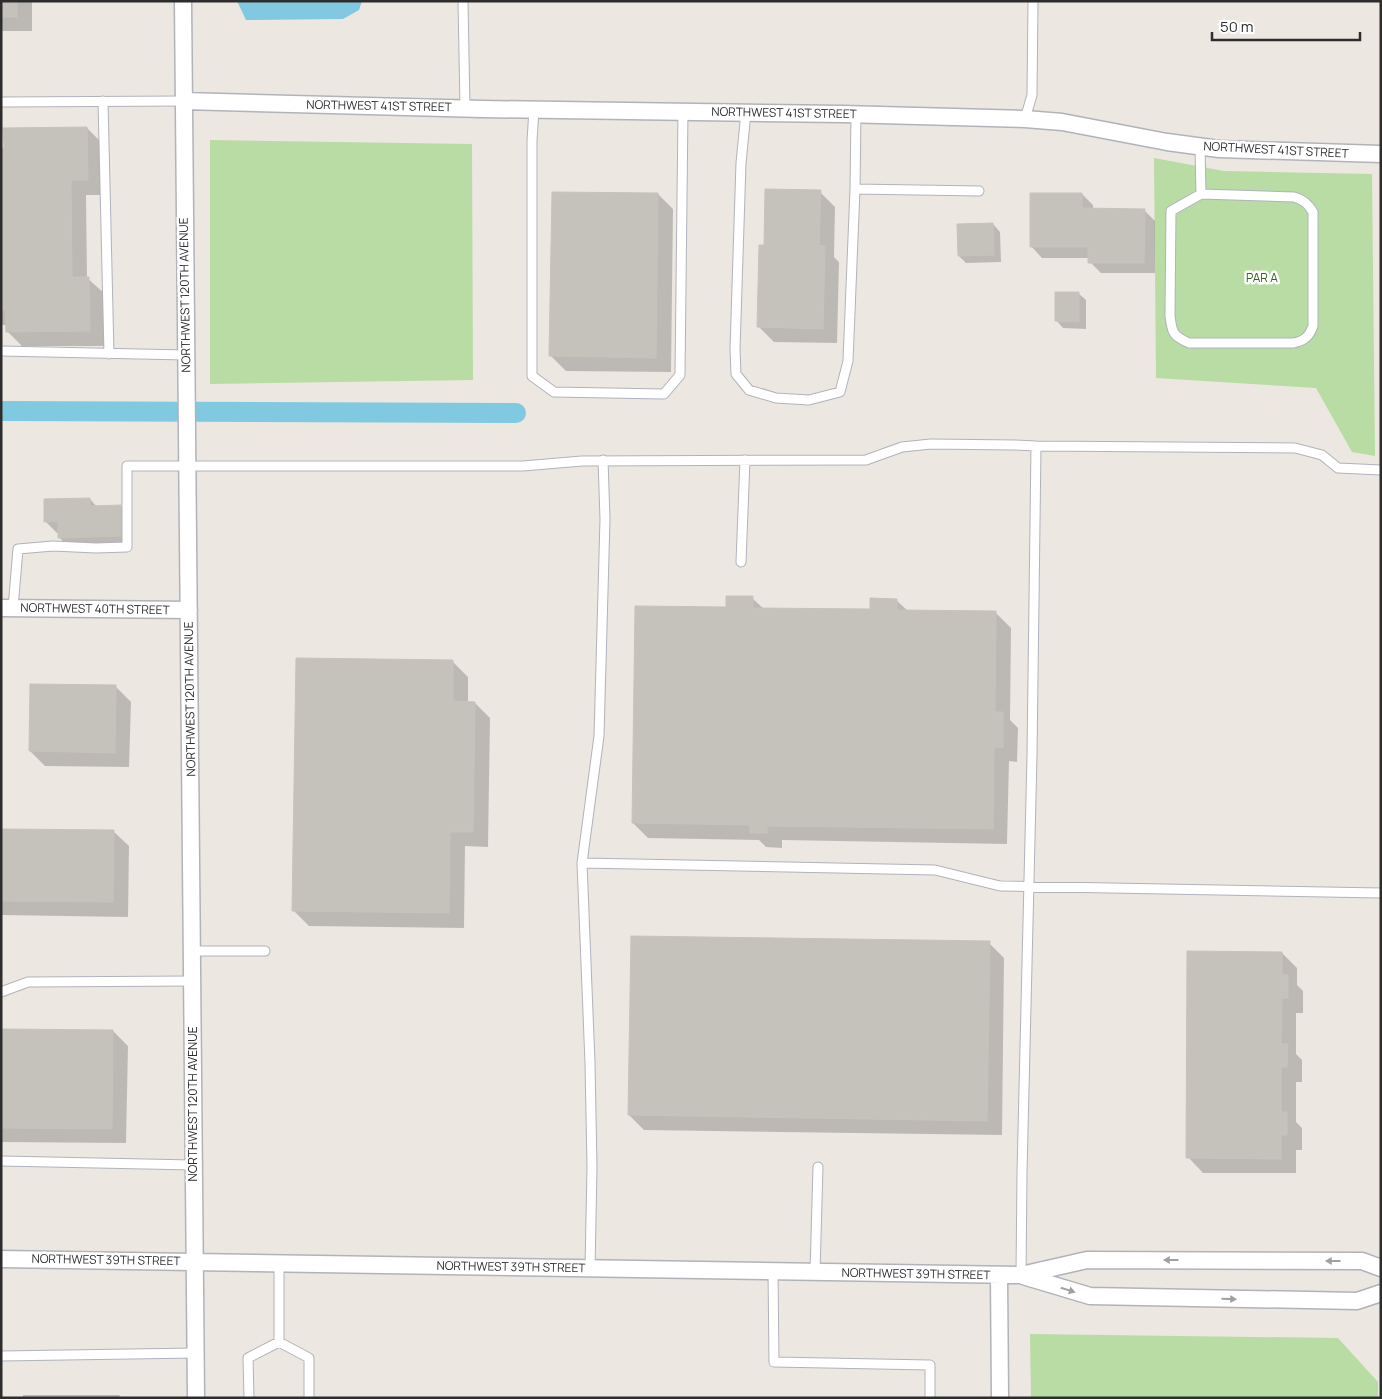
<svg xmlns="http://www.w3.org/2000/svg" width="1382" height="1399" viewBox="0 0 1382 1399" font-family="Manrope,sans-serif">
	<rect width="100%" height="100%" fill="#ece7e1"/>
	<path fill="#b8dca4" d="M 210,140 L 472,144 L 473,380 L 210,384 Z
		M 1154,158 L 1224,171 L 1372,174 L 1375,456 L 1352,452 L 1316,388 L 1156,378 Z
		M 1030,1334 L 1338,1338 L 1378,1382 L 1378,1398 L 1031,1398 Z"/>
	<path fill="#81c9e1" d="M 237,1 L 362,1 L 359,10 L 343,19 L 246,20 Z"/>
	<path fill="#0003" d="M 1,1 L 32,1 L 32,31 L 1,31 Z
		M 87,128 L 102,143 L 103,195 L 86,195 L 87,278 L 104,293 L 104,346 L 22,346 L 7,331 L 7,325 L 1,325 L 1,149 Z
		M 820,192 L 835,207 L 834,257 L 839,262 L 837,343 L 774,342 L 759,327 L 765,246 Z
		M 658,194 L 673,209 L 671,372 L 566,371 L 551,356 Z
		M 1082,194 L 1093,205 L 1093,210 L 1144,210 L 1155,221 L 1155,273 L 1101,273 L 1090,262 L 1090,258 L 1042,258 L 1031,246 Z
		M 993,224 L 1000,232 L 1001,262 L 966,263 L 959,256 Z
		M 1078,293 L 1086,300 L 1086,329 L 1063,328 L 1056,320 Z
		M 90,499 L 97,507 L 120,506 L 132,518 L 132,547 L 70,549 L 59,537 L 59,532 L 57,533 L 45,521 Z
		M 752,598 L 764,609 L 871,611 L 896,600 L 908,611 L 996,613 L 1011,628 L 1010,720 L 1018,728 L 1017,762 L 1009,761 L 1007,844 L 782,840 L 782,848 L 766,847 L 759,840 L 648,838 L 633,823 L 727,608 Z
		M 453,662 L 468,677 L 468,703 L 475,703 L 490,718 L 488,847 L 465,846 L 464,928 L 309,926 L 294,911 Z
		M 115,686 L 131,702 L 129,767 L 45,766 L 30,751 Z
		M 1,830 L 113,831 L 129,846 L 128,917 L 1,915 Z
		M 989,943 L 1004,958 L 1002,1135 L 644,1130 L 629,1115 Z
		M 1282,953 L 1297,968 L 1297,985 L 1303,991 L 1303,1013 L 1296,1013 L 1296,1054 L 1302,1060 L 1302,1082 L 1296,1082 L 1296,1122 L 1302,1128 L 1302,1150 L 1296,1150 L 1296,1173 L 1203,1173 L 1188,1157 Z
		M 1,1030 L 113,1031 L 128,1046 L 126,1143 L 1,1142 Z
		M 23,1395 L 119,1395 L 122,1398 L 23,1398 Z"/>
	<g fill="none" stroke-linecap="round" stroke-linejoin="round">
		<path stroke="#81c9e1" stroke-width="20" d="M 1,411 L 516,413"/>
	</g>
	<path fill="#c5c2bc" stroke="#c8c3ba" d="M 1,1 L 17,1 L 17,17 L 1,17 Z
		M 87,127 L 88,180 L 71,180 L 72,277 L 89,277 L 90,331 L 6,332 L 5,310 L 1,310 L 1,148 L 4,148 L 3,128 Z
		M 765,189 L 821,190 L 819,245 L 825,246 L 823,329 L 757,327 L 759,245 L 764,245 Z
		M 552,192 L 658,193 L 656,358 L 549,356 Z
		M 1030,193 L 1082,193 L 1082,208 L 1145,209 L 1144,263 L 1088,263 L 1088,247 L 1030,247 Z
		M 993,223 L 994,255 L 958,256 L 957,224 Z
		M 1055,292 L 1079,292 L 1079,322 L 1055,321 Z
		M 90,498 L 90,506 L 121,505 L 121,536 L 58,538 L 58,521 L 44,522 L 44,499 Z
		M 726,596 L 753,596 L 753,608 L 870,609 L 870,598 L 897,599 L 897,610 L 996,611 L 995,712 L 1003,712 L 1003,747 L 994,747 L 993,829 L 767,826 L 767,833 L 750,833 L 750,825 L 632,823 L 635,606 L 726,607 Z
		M 296,658 L 453,660 L 453,701 L 475,702 L 473,832 L 450,832 L 449,913 L 292,911 Z
		M 30,684 L 116,685 L 115,753 L 29,751 Z
		M 1,829 L 114,830 L 113,902 L 1,901 Z
		M 631,936 L 990,941 L 987,1121 L 628,1115 Z
		M 1187,951 L 1282,952 L 1282,975 L 1288,975 L 1288,998 L 1282,998 L 1281,1044 L 1288,1044 L 1287,1067 L 1281,1067 L 1281,1112 L 1287,1112 L 1287,1135 L 1281,1135 L 1281,1159 L 1186,1158 Z
		M 1,1029 L 113,1030 L 112,1129 L 1,1128 Z"/>
	<g fill="none" stroke-linecap="round" stroke-linejoin="round">
		<g stroke="#b1b3bb" stroke-width="11">
			<path id="lane" d="M 463,1 L 465,108
				M 103,101 L 109,354
				M 1,102 L 184,101
				M 534,109 L 532,141 L 532,376 L 554,392 L 664,394 L 680,375 L 683,111
				M 746,112 L 741,163 L 735,349 L 736,374 L 749,390 L 776,398 L 809,400 L 840,392 L 848,361 L 855,189
				M 856,114 L 855,189 L 979,191
				M 1025,119 L 1032,95 L 1033,1
				M 1200,146 L 1201,194
				M 1201,194 L 1294,197 C 1304,200 1308,204 1313,212 L 1313,326 C 1309,337 1304,341 1293,343 L 1189,343 C 1173,336 1172,333 1170,316 L 1171,211 Z
				M 1,351 L 186,355
				M 741,562 L 745,460
				M 13,608 L 18,549 L 53,546 L 96,548 L 127,547 L 127,466 L 523,466 L 582,461 L 866,460 L 902,447 L 931,444 L 1015,445 L 1036,446 L 1295,448 L 1322,455 L 1338,468 L 1381,470
				M 582,863 L 935,870 L 1000,886 L 1381,893
				M 192,951 L 265,951
				M 1,992 L 28,982 L 192,981
				M 1,1161 L 193,1165
				M 279,1263 L 279,1342
				M 590,1268 L 592,1167 L 590,1063 L 582,863 L 599,736 L 605,519 L 603,460
				M 773,1271 L 774,1362 L 930,1365 L 930,1398
				M 815,1272 L 818,1167
				M 1021,1275 L 1022,1173 L 1032,755 L 1036,446
				M 279,1342 L 309,1358 L 309,1398
				M 1,1356 L 195,1353
				M 249,1398 L 248,1358 L 279,1342"/>
		</g>
		<g stroke="#b1b3bb" stroke-width="19">
			<path id="street" d="M 183,1 L 196,1398
				M 184,101 L 482,109 L 843,114 L 1025,119 L 1062,122 L 1167,142 L 1219,149 L 1381,154
				M 1,608 L 189,610
				M 1,1259 L 1021,1275 L 1087,1260 L 1362,1261 L 1381,1268
				M 999,1275 L 1000,1398
				M 1023,1276 L 1090,1296 L 1357,1301 L 1381,1293"/>
		</g>
		<use href="#lane" stroke="#fff" stroke-width="9"/>
		<use href="#street" stroke="#fff" stroke-width="16"/>
	</g>
	<defs><path id="oneway-solid" d="M-6-.8H1V-3.2L6.5 0L1 3.2V.8H-6Z" transform="scale(1.25)"/></defs>
	<g fill="#a0a0a0">
		<use href="#oneway-solid" transform="translate(1171 1260) rotate(-180)"/>
		<use href="#oneway-solid" transform="translate(1333 1261) rotate(-180)"/>
		<use href="#oneway-solid" transform="translate(1068 1290) rotate(17)"/>
		<use href="#oneway-solid" transform="translate(1229 1299) rotate(1)"/>
	</g>
	<g text-anchor="middle" stroke-width="5" stroke-linejoin="round" paint-order="stroke">
		<g font-size="12" fill="#2d2d2d" stroke="#fff">
			<text transform="translate(379 106) rotate(1)" y="4">NORTHWEST 41ST STREET</text>
			<text transform="translate(784 113) rotate(1)" y="4">NORTHWEST 41ST STREET</text>
			<text transform="translate(1276 150) rotate(3)" y="4">NORTHWEST 41ST STREET</text>
			<text transform="translate(185 295) rotate(-91)" y="4">NORTHWEST 120TH AVENUE</text>
			<text transform="translate(95 609) rotate(1)" y="4">NORTHWEST 40TH STREET</text>
			<text transform="translate(190 699) rotate(-91)" y="4">NORTHWEST 120TH AVENUE</text>
			<text transform="translate(193 1104) rotate(-90)" y="4">NORTHWEST 120TH AVENUE</text>
			<text transform="translate(106 1260) rotate(1)" y="4">NORTHWEST 39TH STREET</text>
			<text transform="translate(511 1267) rotate(1)" y="4">NORTHWEST 39TH STREET</text>
			<text transform="translate(916 1274) rotate(1)" y="4">NORTHWEST 39TH STREET</text>
		</g>
		<g font-size="12" fill="#326224" stroke="#fff">
			<text x="1262" y="282">PAR A</text>
		</g>
	</g>
	<rect width="1382" height="1399" fill="none" stroke="#2d2d2d" stroke-width="5"/>
	<path d="M1212 32v8h148v-8" fill="none" stroke="#2d2d2d" stroke-width="2.5"/>
	<text x="1220" y="32" font-size="15" fill="#2d2d2d" stroke="#ffffff" stroke-width="4" paint-order="stroke">50 m</text>
</svg>
